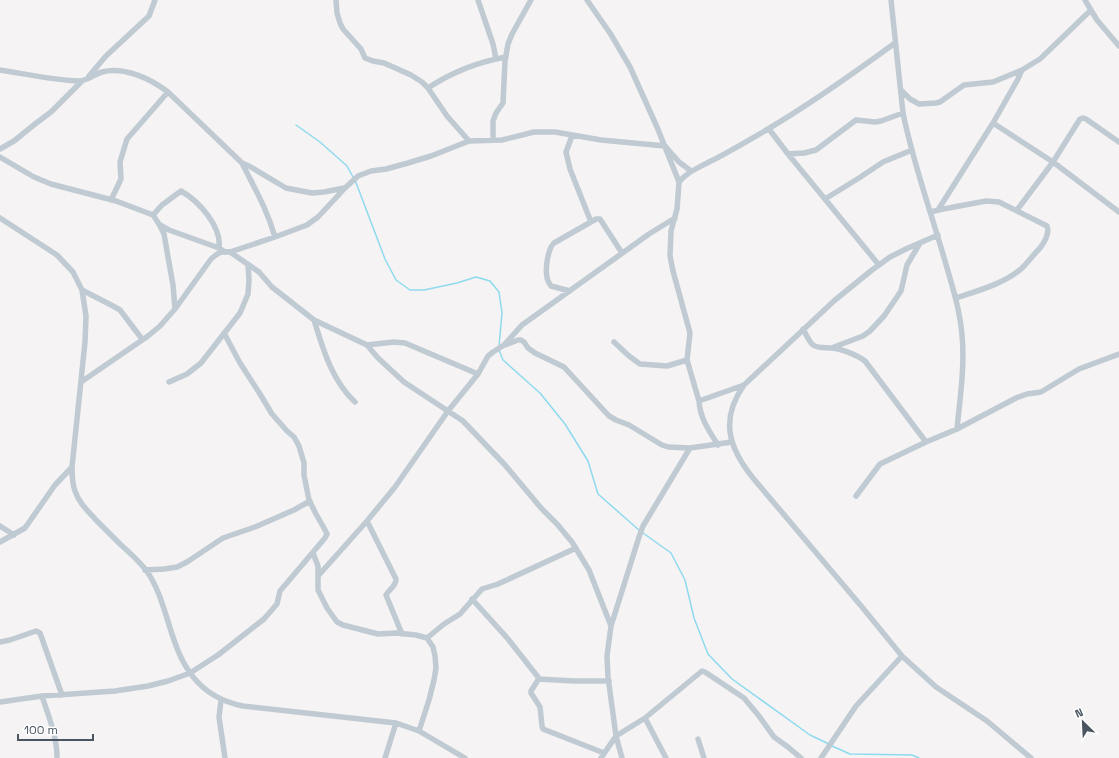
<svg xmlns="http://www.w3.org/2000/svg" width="1119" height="758" viewBox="0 0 1119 758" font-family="'Space Grotesk',sans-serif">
	<rect width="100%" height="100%" fill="#f5f3f3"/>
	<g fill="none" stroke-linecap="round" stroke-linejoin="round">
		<path stroke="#8edaef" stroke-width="1.5" d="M 296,125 L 320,142 L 347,166 L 353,177
			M 355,180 L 385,259 L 396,280 L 410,290 L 424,290 L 457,283 L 476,277 L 490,281 L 499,292 L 502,313 L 499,346
			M 499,350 L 503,360 L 540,393 L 565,424 L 588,461 L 598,494 L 640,531
			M 643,533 L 671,553 L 685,580 L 694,618 L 708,654 L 732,679 L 810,735 L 829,744
			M 832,746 L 850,754 L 912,755 L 919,758"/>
		<path stroke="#c0cad2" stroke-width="5.5" d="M 336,0 L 337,13 L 340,23 L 343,29 L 361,49 L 365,58 L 373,61 L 384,63 L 411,75 L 422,82 L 428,88 L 447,116 L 469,141
			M 478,0 L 493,44 L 496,59
			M 587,0 L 596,13 L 610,33 L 630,67 L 657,127 L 679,182 L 677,209 L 671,231 L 670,256 L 673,271 L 690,333 L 687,360 L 699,401 L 744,385
			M 891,0 L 903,113 C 913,163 931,212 945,261 C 952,285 960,310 962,335 C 965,366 960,398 957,429
			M 1085,0 L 1097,20 L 1119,46
			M 0,70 C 26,74 53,80 79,81 C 87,81 95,74 102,72 C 124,66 151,79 168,92 L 242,163 L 249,166 L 286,188 L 291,189 L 312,193 L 324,192 L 344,188
			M 89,76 L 106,56 L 149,16 L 155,0
			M 428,88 C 452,72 478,62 506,57
			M 901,90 L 910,99 L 919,104 L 936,103 L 940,102 L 964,85 L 993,82 L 1022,70
			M 993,123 L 1053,162 L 1119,212
			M 769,129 L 788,154 L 879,265
			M 572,136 L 566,152 L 570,169 L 591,222
			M 493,140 L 493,121 L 496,113 L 503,103 L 505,61 L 508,44 L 512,34 L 531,0
			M 0,149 L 14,141 L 35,124 L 51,112 L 82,81
			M 788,154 L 804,153 L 816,150 L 856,120 L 875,122 L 881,121 L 903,113
			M 0,157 L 34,177 L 51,184 L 116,201 L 153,215 L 162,205 L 181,191 C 199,201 222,227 219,248 L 225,252
			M 242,163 C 255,189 267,209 275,237
			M 679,182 C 687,172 698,168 709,162 C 729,152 749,140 768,129 C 812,103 854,73 895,43
			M 825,199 L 859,178 L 883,162 L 912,150
			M 111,200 L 121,179 L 120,162 L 127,139 L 168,92
			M 938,210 L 986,201 L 999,202 L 1047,226 C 1050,233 1044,243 1040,248 C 1034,254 1029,261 1023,267 C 1007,283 977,291 956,298
			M 1017,210 L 1053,162 L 1080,119 L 1083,118 L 1086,119 L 1119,142
			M 931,212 L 938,210 L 993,123 L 1018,79 L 1022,70 L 1040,59 L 1091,10
			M 153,215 L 159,224 L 164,234 L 173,285 L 175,309
			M 0,218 L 57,255 L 73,272 L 82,290 L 86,316 L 85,342 L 72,467 C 72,475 72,483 75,491 C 79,503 88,511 96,520 C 104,528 112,536 120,544 C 129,552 138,560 146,570 C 169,602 168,647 194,678 C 207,694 223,702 243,706 L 396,723 L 419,731 L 465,758
			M 159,224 L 169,230 L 219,248
			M 938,235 L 908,248 L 890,257 L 872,270 L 835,300 L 744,385 C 720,419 728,447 753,478 L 862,607 L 902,656 L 936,687 L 987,721 L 1031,758
			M 230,252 L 259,272 L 272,287 L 314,320 L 367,345 L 378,358 L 404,382 L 463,421 L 505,465 L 541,508 L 557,524 L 572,542 L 589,570 L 611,626
			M 82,290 L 113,306 L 120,310 L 142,339
			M 570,291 L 551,286 C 549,283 547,280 547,277 C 545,269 548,248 554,243 L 596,219 L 600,219 L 622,253
			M 314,320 C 323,349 332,381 355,402
			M 803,329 C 806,334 809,342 813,345 C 819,349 826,347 832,348 C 842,349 857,355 865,361 L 926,442 L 957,429 L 1016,398 L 1027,394 L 1041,392 L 1079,369 L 1119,354
			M 614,342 L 629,356 L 640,364 L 667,366 L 687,360
			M 367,345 L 394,342 L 405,343 L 478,374
			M 505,345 L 518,340 L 521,340 L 524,342 L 528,348 L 535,353 L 564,367 L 609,416 L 616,420 L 629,425 L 662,445 L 668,447 L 690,448
			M 834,347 L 863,336 L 870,331 L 884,316 L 901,291 L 907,265 L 920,243
			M 81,382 L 148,336 L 160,326 L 175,309 L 211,259 C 218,253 220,251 230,252 L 275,237 L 307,225 L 318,217 L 345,188 L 358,176 L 371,171 L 386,169 L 408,163 L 431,156 L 469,141 L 502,140 L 534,132 L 555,132 L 601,140 L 665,146 L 679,162 L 691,171
			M 169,382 L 187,374 L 201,363 L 240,313 L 248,294 L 249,280 L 248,265
			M 699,401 C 700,418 709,431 718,445
			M 856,496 L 880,464 L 926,442
			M 367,521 L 396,579 C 396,587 389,589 386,595 L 402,634
			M 0,526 L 14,535
			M 0,542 L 25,528 L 55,485 L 72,467
			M 313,553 L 318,566 L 318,590 L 327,608 L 337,622 L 343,625 L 378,634 L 396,633 L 416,635 L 427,638 L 433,647 L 435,656 L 436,668 L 434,680 L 429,700 L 419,731
			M 145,570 L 164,569 L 177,567 L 187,562 L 223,538 L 255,527 L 294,510 L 310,501
			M 318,576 L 367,521 L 395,487 L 448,411 L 478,374 L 488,356 L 493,352 L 504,345 L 522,325 L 649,234 L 675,218
			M 472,599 L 508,639 L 538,677 L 538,680 L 531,691 L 531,693 L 540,707 L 542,726 L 543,729 L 604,753
			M 427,638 L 444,624 L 460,614 L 482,589 L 498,584 L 576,548
			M 0,642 L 10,640 L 36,631 L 40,633 L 62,695
			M 538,679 L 574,681 L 609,681
			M 42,696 C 48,715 57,736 57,757
			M 221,700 L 219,717 L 225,758
			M 0,702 L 42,696 L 115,691 L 148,686 L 168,681 L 190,673 L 218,655 L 264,619 L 277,604 L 280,591 L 325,538 L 327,534 L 324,528 L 316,514 L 309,500 L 304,475 L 304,463 L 299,446 L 294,437 L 287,431 L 272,414 L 260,394 L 240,363 L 224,333
			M 645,718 L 666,758
			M 698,739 L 704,758
			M 385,758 L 396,723
			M 601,758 L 616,736 L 645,718 L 702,671 L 705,672 L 744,698 L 759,716 L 774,737 L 788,747 L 801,758
			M 622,758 L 616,736 L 608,677 L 607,656 L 611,626 L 639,537 L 643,526 L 690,448 L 732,442
			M 821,758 L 856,706 L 902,656"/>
	</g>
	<g transform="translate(1083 722) rotate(336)" stroke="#ffffff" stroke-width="3" paint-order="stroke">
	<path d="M0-3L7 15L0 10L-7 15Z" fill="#495561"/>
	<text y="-6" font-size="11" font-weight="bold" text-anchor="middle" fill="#495561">N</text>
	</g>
	<path d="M18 734v6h75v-6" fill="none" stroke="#495561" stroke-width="2"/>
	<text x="24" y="734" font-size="12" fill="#495561" stroke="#ffffff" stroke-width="3" paint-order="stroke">100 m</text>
</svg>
